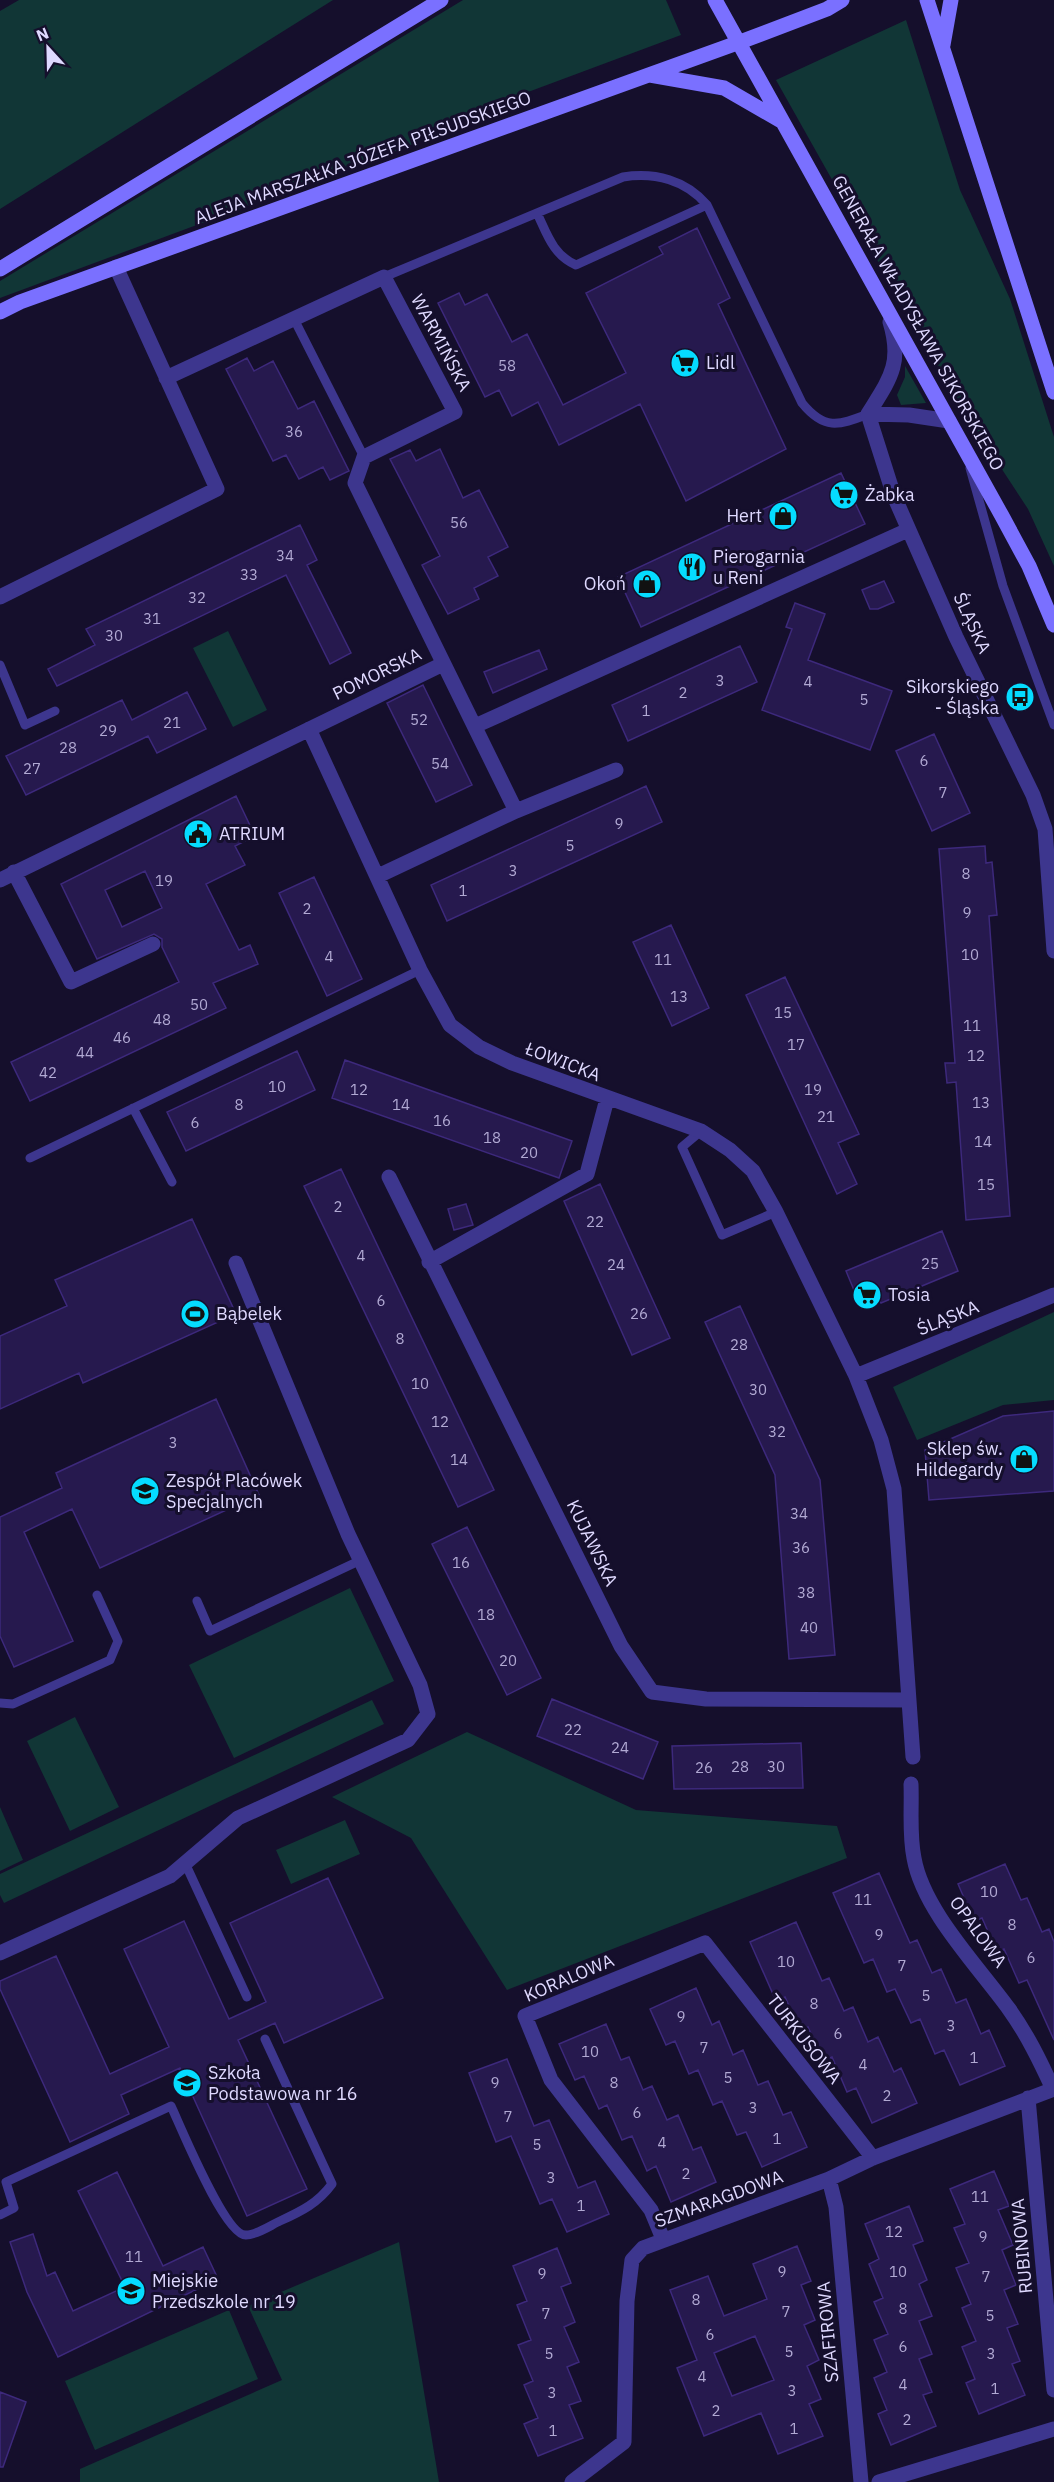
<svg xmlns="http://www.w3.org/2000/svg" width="1054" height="2482" viewBox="0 0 1054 2482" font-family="'IBM Plex Sans',sans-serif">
	<rect width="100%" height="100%" fill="#150f2c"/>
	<path fill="#113636" d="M 19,0 L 333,0 L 0,209 L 0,11 Z
		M 463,0 L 666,0 L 681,35 L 485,108 L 407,147 L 0,298 L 0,281 Z
		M 906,20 L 960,190 L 1010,299 L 1054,437 L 1054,566 L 1028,509 L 952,393 L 776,80 Z
		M 905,366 L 926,403 L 901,405 L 897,395 L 905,377 Z
		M 228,631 L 267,710 L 233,727 L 193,648 Z
		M 1054,1312 L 1054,1400 L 1003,1405 L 917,1440 L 893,1387 Z
		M 350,1588 L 394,1681 L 234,1758 L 189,1665 Z
		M 372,1700 L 384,1724 L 4,1903 L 0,1895 L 0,1874 Z
		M 75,1717 L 119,1807 L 70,1831 L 27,1741 Z
		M 467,1732 L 636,1810 L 837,1826 L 847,1858 L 507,1990 L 411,1838 L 332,1797 Z
		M 0,1807 L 23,1860 L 0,1871 Z
		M 345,1820 L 360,1854 L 291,1884 L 276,1850 Z
		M 399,2242 L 439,2482 L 80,2482 L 80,2469 L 282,2380 L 248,2306 Z
		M 229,2310 L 258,2379 L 95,2450 L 65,2381 Z"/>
	<path fill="#26194e" stroke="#3d297c" stroke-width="1.5" fill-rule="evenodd" d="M 697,228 L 730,298 L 718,304 L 786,449 L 686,501 L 640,404 L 559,445 L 538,402 L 512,416 L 499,390 L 485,397 L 438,303 L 459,293 L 465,305 L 487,294 L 512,342 L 527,334 L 563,405 L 626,373 L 586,293 L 663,254 L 659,247 Z
		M 247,358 L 254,371 L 273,361 L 298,409 L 314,401 L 349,471 L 330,480 L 323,467 L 299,479 L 286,455 L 273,461 L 226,369 Z
		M 440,449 L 463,498 L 479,490 L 508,547 L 488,557 L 498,576 L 474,588 L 479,599 L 448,614 L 422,565 L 440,556 L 390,459 L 410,450 L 416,461 Z
		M 841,473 L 865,524 L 641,627 L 618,577 Z
		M 300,525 L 317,560 L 307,565 L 351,653 L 330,664 L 286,575 L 57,686 L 48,669 L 95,645 L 86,629 Z
		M 884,581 L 894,602 L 878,609 L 870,609 L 862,590 Z
		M 795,603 L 825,614 L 808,660 L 892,691 L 870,750 L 762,710 L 792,629 L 786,627 Z
		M 740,646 L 757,682 L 628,741 L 612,705 Z
		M 539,650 L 547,669 L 493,693 L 484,672 Z
		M 423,685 L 472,785 L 436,802 L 387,703 Z
		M 187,692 L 206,729 L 157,753 L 148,736 L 26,795 L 6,756 L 122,700 L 132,720 Z
		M 934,734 L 970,813 L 932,831 L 896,751 Z
		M 646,786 L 662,822 L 447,921 L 431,885 Z
		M 236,796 L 255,836 L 235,846 L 245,865 L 206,884 L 239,950 L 250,945 L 258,964 L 213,983 L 226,1008 L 30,1101 L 11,1062 L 179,982 L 162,947 L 162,939 L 154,934 L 97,959 L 61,884 ZM 145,871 L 162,908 L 122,927 L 105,890 Z
		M 985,846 L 986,863 L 992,862 L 997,915 L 989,916 L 1010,1216 L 966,1220 L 956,1082 L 947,1083 L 945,1063 L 955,1063 L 939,849 Z
		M 314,877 L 362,979 L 327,996 L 279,893 Z
		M 671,925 L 709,1008 L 672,1026 L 633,942 Z
		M 785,977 L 859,1134 L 838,1143 L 857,1184 L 837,1194 L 746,995 Z
		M 297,1051 L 315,1090 L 186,1151 L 167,1112 Z
		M 345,1060 L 572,1141 L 559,1178 L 332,1098 Z
		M 341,1169 L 494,1490 L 458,1507 L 304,1186 Z
		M 600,1184 L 670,1338 L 632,1355 L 564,1201 Z
		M 466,1204 L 473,1225 L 454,1230 L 448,1209 Z
		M 192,1219 L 236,1314 L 83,1383 L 79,1373 L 0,1409 L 0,1336 L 67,1306 L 55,1280 Z
		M 942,1231 L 958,1271 L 881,1303 L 879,1299 L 861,1307 L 846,1271 Z
		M 740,1306 L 820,1480 L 835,1655 L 789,1659 L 775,1475 L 705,1322 Z
		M 216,1399 L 259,1495 L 100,1568 L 72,1509 L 24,1532 L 73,1641 L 14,1667 L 0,1636 L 0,1517 L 62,1488 L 56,1473 Z
		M 1054,1411 L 1054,1491 L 929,1500 L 925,1450 L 1003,1416 Z
		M 467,1527 L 541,1678 L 507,1695 L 432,1544 Z
		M 552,1699 L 658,1742 L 643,1779 L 537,1736 Z
		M 801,1743 L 803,1788 L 674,1789 L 672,1746 Z
		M 1005,1864 L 1021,1900 L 1027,1898 L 1042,1932 L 1049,1929 L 1054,1942 L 1054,2040 L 1027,1980 L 1019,1983 L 1004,1949 L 997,1952 L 982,1918 L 974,1921 L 958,1884 Z
		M 879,1873 L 910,1943 L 917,1940 L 932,1973 L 941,1969 L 956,2003 L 966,1999 L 981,2034 L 989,2030 L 1005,2066 L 960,2085 L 944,2050 L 935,2054 L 920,2019 L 911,2023 L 895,1989 L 887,1992 L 873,1959 L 864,1963 L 833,1893 Z
		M 328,1878 L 383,1998 L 284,2043 L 275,2023 L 238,2040 L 307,2189 L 247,2216 L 180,2068 L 121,2095 L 129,2114 L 70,2142 L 0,1989 L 0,1981 L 56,1956 L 110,2074 L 169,2047 L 124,1949 L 184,1921 L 229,2019 L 266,2002 L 230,1923 Z
		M 796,1922 L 822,1981 L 829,1978 L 844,2011 L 853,2007 L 868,2042 L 878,2037 L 894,2072 L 901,2068 L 917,2103 L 872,2123 L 856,2088 L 847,2092 L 832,2057 L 823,2061 L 808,2027 L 800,2030 L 785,1997 L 776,2001 L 750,1942 Z
		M 696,1988 L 712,2025 L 719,2021 L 733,2055 L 743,2050 L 758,2085 L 768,2081 L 783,2115 L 791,2112 L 807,2147 L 762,2167 L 746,2132 L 737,2135 L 722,2101 L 713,2105 L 698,2070 L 689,2074 L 675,2041 L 666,2045 L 650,2009 Z
		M 606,2024 L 621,2060 L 629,2057 L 643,2090 L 652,2086 L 667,2120 L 678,2115 L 693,2150 L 701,2147 L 716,2182 L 671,2202 L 656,2166 L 647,2171 L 632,2136 L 622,2140 L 607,2105 L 599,2109 L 584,2076 L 575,2080 L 559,2044 Z
		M 507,2059 L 534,2126 L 549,2120 L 578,2188 L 595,2181 L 609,2214 L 567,2232 L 552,2199 L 540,2204 L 511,2136 L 496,2142 L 469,2073 Z
		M 994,2171 L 1009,2206 L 998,2210 L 1013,2245 L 1002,2250 L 1016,2285 L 1004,2290 L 1018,2324 L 1007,2328 L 1020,2361 L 1012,2364 L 1025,2395 L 979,2414 L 966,2383 L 975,2379 L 962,2347 L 976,2341 L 962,2308 L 971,2304 L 956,2268 L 969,2263 L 954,2228 L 965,2224 L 950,2189 Z
		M 117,2172 L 163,2266 L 203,2247 L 218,2279 L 58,2357 L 27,2292 L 10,2242 L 33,2234 L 47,2276 L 55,2272 L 73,2311 L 125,2287 L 78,2191 Z
		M 909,2206 L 923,2241 L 913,2245 L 927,2280 L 919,2284 L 932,2316 L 919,2321 L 932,2354 L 919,2359 L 932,2392 L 923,2395 L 936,2426 L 891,2445 L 878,2414 L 887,2410 L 874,2378 L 887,2372 L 874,2340 L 888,2334 L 874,2302 L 883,2298 L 869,2264 L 879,2259 L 865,2224 Z
		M 797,2246 L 811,2281 L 801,2285 L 815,2320 L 804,2325 L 819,2360 L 807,2366 L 821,2399 L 809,2404 L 823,2436 L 778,2454 L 761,2413 L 704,2436 L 677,2368 L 697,2360 L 670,2290 L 708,2276 L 724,2316 L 767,2299 L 753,2264 ZM 755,2336 L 774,2380 L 732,2396 L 714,2353 Z
		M 557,2248 L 571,2283 L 561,2287 L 575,2322 L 564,2327 L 579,2362 L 567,2367 L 581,2401 L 569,2405 L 583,2438 L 538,2456 L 524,2424 L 538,2418 L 524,2385 L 533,2381 L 518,2345 L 531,2340 L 517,2305 L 527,2301 L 513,2266 Z
		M 0,2392 L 26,2402 L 3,2467 L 0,2467 Z"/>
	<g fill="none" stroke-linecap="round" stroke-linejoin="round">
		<path stroke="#3d368e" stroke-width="9" d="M 537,213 C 547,234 553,255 576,265 L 707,205
			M 384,277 L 623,177 C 655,172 686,180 707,205 L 802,403 C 824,430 838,426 868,414
			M 294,319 L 364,457
			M 970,468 L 1003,586 L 1054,725
			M 0,665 L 25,725 L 55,711
			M 133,1108 L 172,1182
			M 701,1131 L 682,1147 L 722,1235 L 776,1212
			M 30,1158 L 420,970
			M 197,1601 L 210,1631 L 361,1560
			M 0,1703 L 13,1704 L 110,1660 L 118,1641 L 97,1595
			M 185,1863 L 247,1997
			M 0,2215 L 14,2208 L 6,2182 L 171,2106 C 181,2127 225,2236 246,2235 C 257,2235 271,2225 280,2221 C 302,2211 318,2203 332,2184 L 265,2039"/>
		<path stroke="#3d368e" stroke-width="15" d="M 890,322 C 903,364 889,380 868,414 L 894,496 L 956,637 L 1033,795 L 1045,829 L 1054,951
			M 166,378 L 384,277 L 455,412 L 364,457 L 355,483 L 516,811
			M 868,414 L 909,415 L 949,421
			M 0,597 L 217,489 L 116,267
			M 475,726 L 908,530
			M 309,729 L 420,970 L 450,1025 L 479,1047 L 512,1063 L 701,1131 L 730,1150 L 753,1171 L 776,1212 L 856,1376 L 881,1440 L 894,1489 L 913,1757
			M 14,872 L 71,982 L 153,944
			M 378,876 L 516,811 L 616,770
			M 0,880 L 443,664
			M 389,1177 L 621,1646 L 652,1692 L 706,1699 L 908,1700
			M 429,1262 L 587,1174 L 607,1099
			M 856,1376 L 1054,1295
			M 911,1784 C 912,1808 909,1834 914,1858 C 923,1910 978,1966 1009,2009 C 1027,2034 1040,2061 1053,2089
			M 0,1953 L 170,1876 L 238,1818 L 408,1740 L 428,1714 L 420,1685 L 348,1534 L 236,1263
			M 1028,2098 L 1054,2390
			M 829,2179 L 836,2207 L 861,2482
			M 663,2239 L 651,2210 L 551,2080 L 525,2016 L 705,1943 L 873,2158
			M 572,2482 L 624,2442 L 627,2301 L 632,2260 L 643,2248 L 829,2179 L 873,2158 L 1054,2089
			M 879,2482 L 1054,2429"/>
		<path stroke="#7a70ff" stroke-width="15" d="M 715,0 L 1002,516 L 1029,566 L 1054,625
			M 927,0 L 1054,392
			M 943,45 L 951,0
			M 650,75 L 724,88 L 783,122
			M 0,269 L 441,0
			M 0,312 L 20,302 L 740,42 L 827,9 L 842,0"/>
	</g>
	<defs>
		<g id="supermarket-disc" transform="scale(1.5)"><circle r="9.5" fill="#05dcff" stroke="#150f2c"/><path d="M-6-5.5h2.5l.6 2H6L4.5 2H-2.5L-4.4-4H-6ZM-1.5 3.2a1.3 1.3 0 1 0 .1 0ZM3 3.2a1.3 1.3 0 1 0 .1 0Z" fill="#111"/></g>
		<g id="shop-disc" transform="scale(1.5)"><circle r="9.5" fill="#05dcff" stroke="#150f2c"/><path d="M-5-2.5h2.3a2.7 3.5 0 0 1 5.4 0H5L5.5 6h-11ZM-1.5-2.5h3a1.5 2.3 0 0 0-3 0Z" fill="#111"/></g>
		<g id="restaurant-disc" transform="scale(1.5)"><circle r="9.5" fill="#05dcff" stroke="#150f2c"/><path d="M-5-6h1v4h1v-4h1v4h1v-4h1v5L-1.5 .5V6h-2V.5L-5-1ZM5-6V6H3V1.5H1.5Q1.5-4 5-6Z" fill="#111"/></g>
		<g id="bus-disc" transform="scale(1.5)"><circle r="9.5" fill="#05dcff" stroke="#150f2c"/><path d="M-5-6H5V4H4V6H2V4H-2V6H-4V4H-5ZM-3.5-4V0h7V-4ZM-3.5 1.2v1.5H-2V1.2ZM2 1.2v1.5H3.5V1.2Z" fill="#111"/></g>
		<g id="civic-disc" transform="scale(1.5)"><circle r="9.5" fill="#05dcff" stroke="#150f2c"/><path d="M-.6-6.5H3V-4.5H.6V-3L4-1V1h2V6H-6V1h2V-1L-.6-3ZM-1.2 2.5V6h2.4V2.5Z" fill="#111"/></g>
		<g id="stadium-disc" transform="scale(1.5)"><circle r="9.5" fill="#05dcff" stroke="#150f2c"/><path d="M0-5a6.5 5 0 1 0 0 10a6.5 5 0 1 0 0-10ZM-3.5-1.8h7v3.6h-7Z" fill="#111"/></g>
		<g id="school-disc" transform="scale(1.5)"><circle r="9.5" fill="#05dcff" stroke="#150f2c"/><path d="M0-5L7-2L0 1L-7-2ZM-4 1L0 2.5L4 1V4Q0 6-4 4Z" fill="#111"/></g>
	</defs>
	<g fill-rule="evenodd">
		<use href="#supermarket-disc" x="685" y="363"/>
		<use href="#supermarket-disc" x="844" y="495"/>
		<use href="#shop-disc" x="783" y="516"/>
		<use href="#restaurant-disc" x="692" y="567"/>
		<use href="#shop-disc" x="647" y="584"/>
		<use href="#bus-disc" x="1020" y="697"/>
		<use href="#civic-disc" x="198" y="834"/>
		<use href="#supermarket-disc" x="867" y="1295"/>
		<use href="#stadium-disc" x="195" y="1314"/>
		<use href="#shop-disc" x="1024" y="1459"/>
		<use href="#school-disc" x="145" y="1491"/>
		<use href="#school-disc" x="187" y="2083"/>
		<use href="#school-disc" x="131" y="2291"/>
	</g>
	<g text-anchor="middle" stroke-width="6" stroke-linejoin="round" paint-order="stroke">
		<g font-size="15" fill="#b1a9d3">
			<text x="507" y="371">58</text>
			<text x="294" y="437">36</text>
			<text x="459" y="528">56</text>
			<text x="285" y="561">34</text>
			<text x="249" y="580">33</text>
			<text x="197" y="603">32</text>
			<text x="152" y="624">31</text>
			<text x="114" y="641">30</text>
			<text x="720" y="686">3</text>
			<text x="808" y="687">4</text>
			<text x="683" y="698">2</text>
			<text x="864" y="705">5</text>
			<text x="646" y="716">1</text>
			<text x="419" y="725">52</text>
			<text x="172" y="728">21</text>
			<text x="108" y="736">29</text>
			<text x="68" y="753">28</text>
			<text x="924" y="766">6</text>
			<text x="440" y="769">54</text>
			<text x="32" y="774">27</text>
			<text x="943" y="798">7</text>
			<text x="619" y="829">9</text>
			<text x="570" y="851">5</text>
			<text x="513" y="876">3</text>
			<text x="966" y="879">8</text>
			<text x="164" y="886">19</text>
			<text x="463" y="896">1</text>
			<text x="307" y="914">2</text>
			<text x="967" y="918">9</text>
			<text x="970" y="960">10</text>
			<text x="329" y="962">4</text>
			<text x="663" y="965">11</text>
			<text x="679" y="1002">13</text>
			<text x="199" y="1010">50</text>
			<text x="783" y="1018">15</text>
			<text x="162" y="1025">48</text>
			<text x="972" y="1031">11</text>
			<text x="122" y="1043">46</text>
			<text x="796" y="1050">17</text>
			<text x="85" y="1058">44</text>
			<text x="976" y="1061">12</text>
			<text x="48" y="1078">42</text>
			<text x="277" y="1092">10</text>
			<text x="359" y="1095">12</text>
			<text x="813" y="1095">19</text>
			<text x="981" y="1108">13</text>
			<text x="239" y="1110">8</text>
			<text x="401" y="1110">14</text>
			<text x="826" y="1122">21</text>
			<text x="442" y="1126">16</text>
			<text x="195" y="1128">6</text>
			<text x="492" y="1143">18</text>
			<text x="983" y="1147">14</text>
			<text x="529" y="1158">20</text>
			<text x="986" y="1190">15</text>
			<text x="338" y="1212">2</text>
			<text x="595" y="1227">22</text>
			<text x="361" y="1261">4</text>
			<text x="930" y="1269">25</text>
			<text x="616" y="1270">24</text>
			<text x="381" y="1306">6</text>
			<text x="639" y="1319">26</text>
			<text x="400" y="1344">8</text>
			<text x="739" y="1350">28</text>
			<text x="420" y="1389">10</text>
			<text x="758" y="1395">30</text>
			<text x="440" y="1427">12</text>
			<text x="777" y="1437">32</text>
			<text x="173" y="1448">3</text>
			<text x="459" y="1465">14</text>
			<text x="799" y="1519">34</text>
			<text x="801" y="1553">36</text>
			<text x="461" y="1568">16</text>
			<text x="806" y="1598">38</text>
			<text x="486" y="1620">18</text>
			<text x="809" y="1633">40</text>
			<text x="508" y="1666">20</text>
			<text x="573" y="1735">22</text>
			<text x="620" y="1753">24</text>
			<text x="740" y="1772">28</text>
			<text x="776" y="1772">30</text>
			<text x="704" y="1773">26</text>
			<text x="989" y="1897">10</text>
			<text x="863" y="1905">11</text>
			<text x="1012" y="1930">8</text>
			<text x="879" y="1940">9</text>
			<text x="1031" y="1963">6</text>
			<text x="786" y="1967">10</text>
			<text x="902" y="1971">7</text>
			<text x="926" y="2001">5</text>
			<text x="814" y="2009">8</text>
			<text x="681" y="2022">9</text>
			<text x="951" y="2031">3</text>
			<text x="838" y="2039">6</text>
			<text x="704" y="2053">7</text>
			<text x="590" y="2057">10</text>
			<text x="974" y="2063">1</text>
			<text x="863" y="2070">4</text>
			<text x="728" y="2083">5</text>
			<text x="495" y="2088">9</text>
			<text x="614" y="2088">8</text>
			<text x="887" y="2101">2</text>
			<text x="753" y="2113">3</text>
			<text x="637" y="2118">6</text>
			<text x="508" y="2122">7</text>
			<text x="777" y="2144">1</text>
			<text x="662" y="2148">4</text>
			<text x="537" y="2150">5</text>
			<text x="686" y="2179">2</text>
			<text x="551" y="2183">3</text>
			<text x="980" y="2202">11</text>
			<text x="581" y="2211">1</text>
			<text x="894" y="2237">12</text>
			<text x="983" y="2242">9</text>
			<text x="134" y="2262">11</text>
			<text x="782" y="2277">9</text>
			<text x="898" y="2277">10</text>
			<text x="542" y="2279">9</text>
			<text x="986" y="2282">7</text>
			<text x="696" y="2305">8</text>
			<text x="903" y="2314">8</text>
			<text x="786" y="2317">7</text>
			<text x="546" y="2319">7</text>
			<text x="990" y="2321">5</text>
			<text x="710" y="2340">6</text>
			<text x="903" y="2352">6</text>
			<text x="789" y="2357">5</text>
			<text x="549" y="2359">5</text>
			<text x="991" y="2359">3</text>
			<text x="702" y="2382">4</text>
			<text x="903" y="2390">4</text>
			<text x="995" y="2394">1</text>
			<text x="792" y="2396">3</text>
			<text x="552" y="2398">3</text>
			<text x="716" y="2416">2</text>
			<text x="907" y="2425">2</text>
			<text x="794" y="2434">1</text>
			<text x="553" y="2436">1</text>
		</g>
		<g font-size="18" fill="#dfd9ff" stroke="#150f2c">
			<text transform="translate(363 158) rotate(-20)" y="6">ALEJA MARSZAŁKA JÓZEFA PIŁSUDSKIEGO</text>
			<text transform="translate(918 323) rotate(61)" y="6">GENERAŁA WŁADYSŁAWA SIKORSKIEGO</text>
			<text transform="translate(441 343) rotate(62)" y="6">WARMIŃSKA</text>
			<text transform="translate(972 623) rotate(65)" y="6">ŚLĄSKA</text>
			<text transform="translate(377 674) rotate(-26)" y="6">POMORSKA</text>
			<text transform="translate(563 1062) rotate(21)" y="6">ŁOWICKA</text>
			<text transform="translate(948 1318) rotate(-22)" y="6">ŚLĄSKA</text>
			<text transform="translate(592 1543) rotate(64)" y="6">KUJAWSKA</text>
			<text transform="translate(978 1932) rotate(54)" y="6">OPALOWA</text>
			<text transform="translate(569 1978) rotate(-23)" y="6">KORALOWA</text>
			<text transform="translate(804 2039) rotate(52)" y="6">TURKUSOWA</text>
			<text transform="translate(719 2199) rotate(-20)" y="6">SZMARAGDOWA</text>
			<text transform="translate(1022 2246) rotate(-95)" y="6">RUBINOWA</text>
			<text transform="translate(828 2332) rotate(-95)" y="6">SZAFIROWA</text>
		</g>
		<g font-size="18" fill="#dfd9ff" stroke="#150f2c" text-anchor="start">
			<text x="706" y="369">Lidl</text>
			<text x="865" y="501">Żabka</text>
			<text x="762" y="522" text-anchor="end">Hert</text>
			<text x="713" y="563">Pierogarnia<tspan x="713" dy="21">u Reni</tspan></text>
			<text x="626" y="590" text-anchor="end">Okoń</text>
			<text x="999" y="693" text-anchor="end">Sikorskiego<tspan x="999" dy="21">- Śląska</tspan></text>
			<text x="219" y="840">ATRIUM</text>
			<text x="888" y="1301">Tosia</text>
			<text x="216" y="1320">Bąbelek</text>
			<text x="1003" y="1455" text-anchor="end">Sklep św.<tspan x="1003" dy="21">Hildegardy</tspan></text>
			<text x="166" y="1487">Zespół Placówek<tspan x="166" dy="21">Specjalnych</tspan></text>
			<text x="208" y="2079">Szkoła<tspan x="208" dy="21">Podstawowa nr 16</tspan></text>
			<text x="152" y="2287">Miejskie<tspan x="152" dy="21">Przedszkole nr 19</tspan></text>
		</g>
	</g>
	<g transform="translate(48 48) rotate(338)" stroke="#150f2c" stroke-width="4.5" paint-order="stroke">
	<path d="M0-4.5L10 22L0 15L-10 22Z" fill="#dfd9ff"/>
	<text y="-9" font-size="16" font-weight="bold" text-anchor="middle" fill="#dfd9ff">N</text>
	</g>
</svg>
